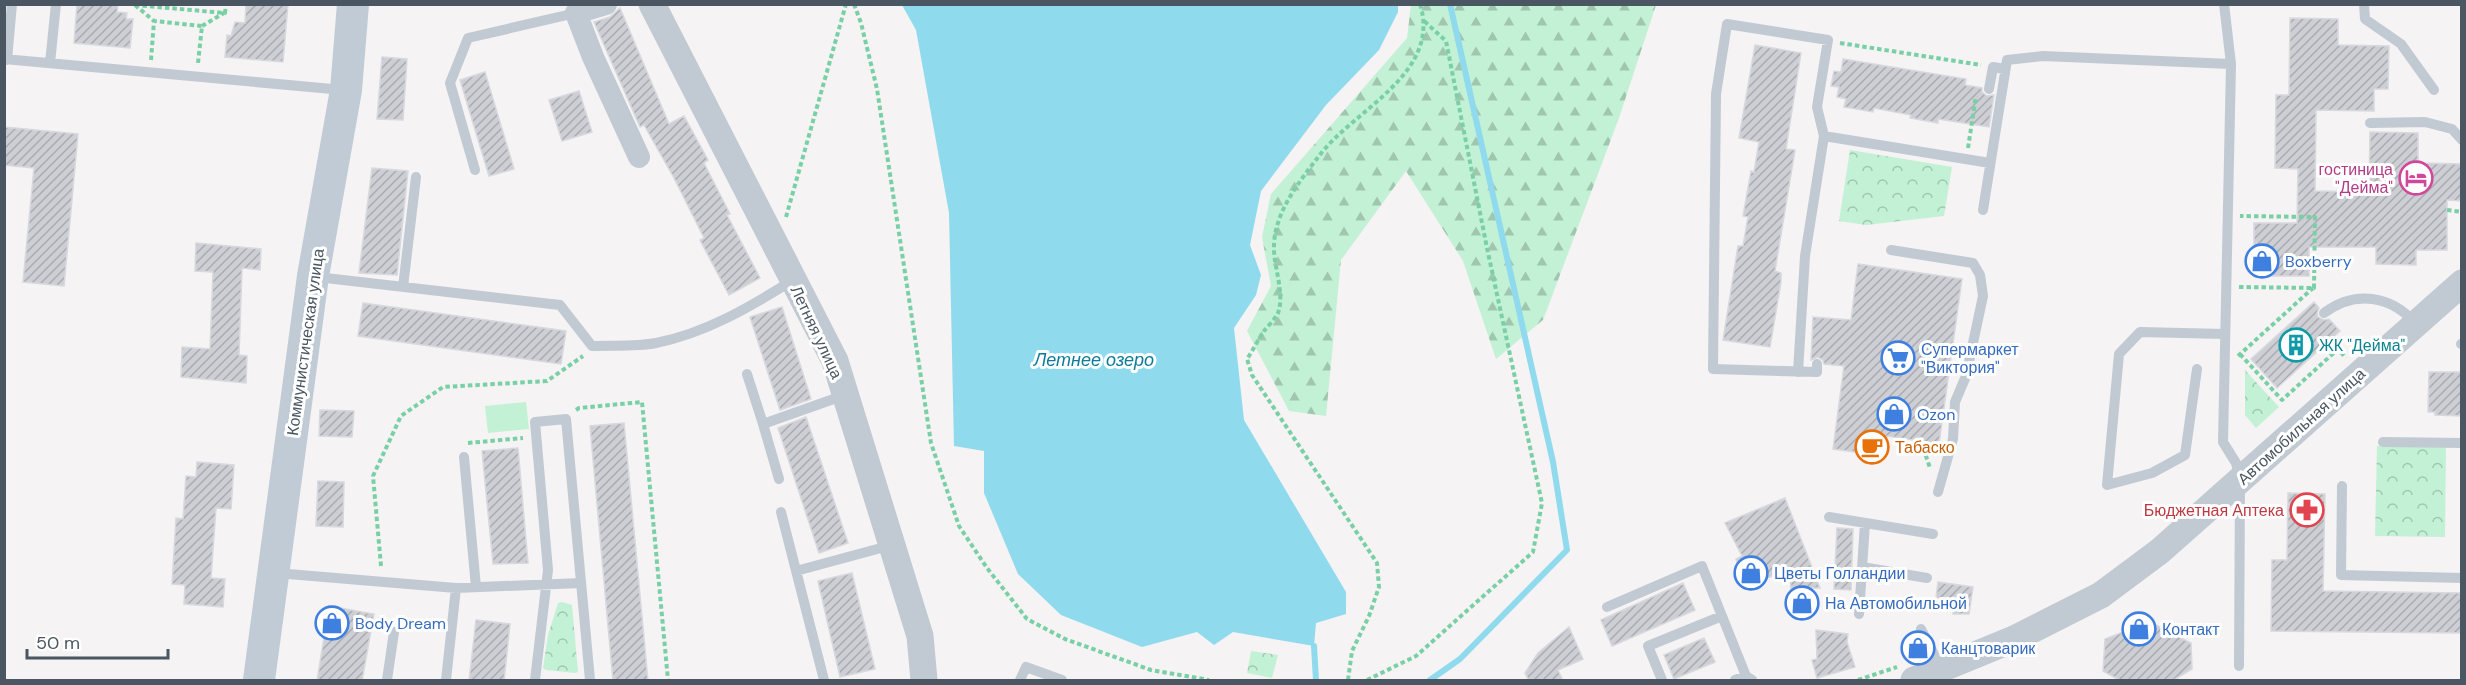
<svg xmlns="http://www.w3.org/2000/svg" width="2466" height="685" viewBox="0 0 2466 685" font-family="'DM Sans',sans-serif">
	<defs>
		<pattern id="forest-firs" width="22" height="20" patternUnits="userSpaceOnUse" patternTransform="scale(1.5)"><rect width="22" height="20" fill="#c3f1d5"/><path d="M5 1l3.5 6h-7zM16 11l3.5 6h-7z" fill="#a0c6b0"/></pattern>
		<pattern id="park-crowns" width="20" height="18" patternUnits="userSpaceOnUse" patternTransform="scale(1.5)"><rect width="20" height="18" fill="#c3f1d5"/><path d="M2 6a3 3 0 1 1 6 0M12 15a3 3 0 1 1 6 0" fill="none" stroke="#a0c6b0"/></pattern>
		<pattern id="building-hatch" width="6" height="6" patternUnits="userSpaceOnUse" patternTransform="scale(1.5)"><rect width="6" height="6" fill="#cdcfd5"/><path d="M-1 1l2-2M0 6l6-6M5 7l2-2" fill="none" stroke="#a8abb0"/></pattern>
	</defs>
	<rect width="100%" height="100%" fill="#f5f3f3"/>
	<path fill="url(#forest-firs)" d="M 1411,5 L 1656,5 L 1619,118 L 1543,320 L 1496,359 L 1463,261 L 1406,171 L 1341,260 L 1326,416 L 1289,411 L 1247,331 L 1271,286 L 1262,237 L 1271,194 L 1407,38 Z"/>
	<path fill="url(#park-crowns)" d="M 1850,150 L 1952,167 L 1944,216 L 1866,225 L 1839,221 Z
		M 2245,370 L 2279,407 L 2256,428 L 2245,415 Z
		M 2377,446 L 2446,447 L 2445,537 L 2375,536 Z
		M 562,602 L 572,605 L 578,672 L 575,673 L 546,670 L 543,668 L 548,635 L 558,603 Z
		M 1251,651 L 1278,655 L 1272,678 L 1247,673 Z"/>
	<path fill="#c3f1d5" d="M 526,402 L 529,429 L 488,433 L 485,406 Z"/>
	<path fill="#90daee" d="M 902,5 L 1398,5 L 1398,12 L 1379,50 L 1326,105 L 1261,191 L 1250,245 L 1261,275 L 1256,295 L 1234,328 L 1244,420 L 1346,592 L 1346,614 L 1316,623 L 1314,646 L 1233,632 L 1214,645 L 1197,632 L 1142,647 L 1061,615 L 1018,574 L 984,493 L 984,451 L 954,446 L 949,213 L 916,30 Z"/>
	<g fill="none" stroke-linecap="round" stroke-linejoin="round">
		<path stroke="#90daee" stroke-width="6" d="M 1314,646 L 1316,680
			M 1430,680 L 1460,659 L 1567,550 L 1553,462 L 1450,4"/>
	</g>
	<path fill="url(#building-hatch)" stroke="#d7d9de" stroke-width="1.5" d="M 77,4 L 118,4 L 117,12 L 127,13 L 126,19 L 133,19 L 130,48 L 74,43 Z
		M 246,4 L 288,4 L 283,62 L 225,57 L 227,35 L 231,36 L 235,22 L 245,23 Z
		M 620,8 L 669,124 L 684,116 L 708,160 L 704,163 L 730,214 L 727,215 L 760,278 L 729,295 L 700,240 L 704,238 L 674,178 L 644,125 L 640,127 L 594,22 L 610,17 Z
		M 2290,18 L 2338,19 L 2338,45 L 2389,46 L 2388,89 L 2374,89 L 2374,111 L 2316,110 L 2315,191 L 2369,192 L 2370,132 L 2418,133 L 2418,163 L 2462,164 L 2462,201 L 2447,200 L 2447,250 L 2416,250 L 2416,265 L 2376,264 L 2376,247 L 2309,247 L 2309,276 L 2254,276 L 2254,223 L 2297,223 L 2298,169 L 2275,168 L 2276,95 L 2289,95 Z
		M 1755,45 L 1801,53 L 1786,149 L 1795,150 L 1775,271 L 1781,273 L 1781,282 L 1770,347 L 1723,340 L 1738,246 L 1743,246 L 1748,217 L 1743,216 L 1751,171 L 1754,172 L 1759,142 L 1739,138 Z
		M 382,57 L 407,59 L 403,120 L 377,119 Z
		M 1843,59 L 1966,79 L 1965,85 L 1982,88 L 1982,92 L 1987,96 L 1994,95 L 1989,127 L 1938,119 L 1938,123 L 1910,118 L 1911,115 L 1874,108 L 1873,112 L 1844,107 L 1846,99 L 1837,97 L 1839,87 L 1831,86 L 1834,71 L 1841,72 Z
		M 485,72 L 514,169 L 489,176 L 460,80 Z
		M 579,91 L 592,132 L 562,141 L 549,100 Z
		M 4,127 L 78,134 L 64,286 L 23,282 L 34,168 L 4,165 Z
		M 372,168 L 408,171 L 397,275 L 359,273 Z
		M 196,243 L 261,249 L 260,270 L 242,268 L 239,355 L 247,356 L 246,383 L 181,377 L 182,347 L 210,349 L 213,272 L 195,271 Z
		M 1858,264 L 1962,279 L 1939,444 L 1887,436 L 1884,456 L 1833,449 L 1844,366 L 1824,364 L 1823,360 L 1818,357 L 1811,360 L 1813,317 L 1851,320 Z
		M 2314,302 L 2319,308 L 2317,313 L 2318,317 L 2324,320 L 2329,319 L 2340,331 L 2277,388 L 2251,359 Z
		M 363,303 L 566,331 L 561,364 L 358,336 Z
		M 782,307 L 811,399 L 780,410 L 750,317 Z
		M 2429,372 L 2462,372 L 2462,416 L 2435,415 L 2435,412 L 2428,412 Z
		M 320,410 L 354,411 L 352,437 L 319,436 Z
		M 806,417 L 848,543 L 819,553 L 778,428 Z
		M 624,423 L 648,681 L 613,681 L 590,426 Z
		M 518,448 L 528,563 L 493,564 L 482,451 Z
		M 197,462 L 234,465 L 231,509 L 216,508 L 211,578 L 225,579 L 223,607 L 184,604 L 185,585 L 172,584 L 176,518 L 183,519 L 186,476 L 196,477 Z
		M 318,481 L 344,482 L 343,527 L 316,526 Z
		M 2288,493 L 2325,494 L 2323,591 L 2462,593 L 2462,633 L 2271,631 L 2272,560 L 2287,560 Z
		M 1785,498 L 1820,588 L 1811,588 L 1810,616 L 1792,615 L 1790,569 L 1747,586 L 1736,559 L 1742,556 L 1725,523 Z
		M 1837,528 L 1853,529 L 1851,590 L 1834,589 Z
		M 852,573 L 875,669 L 840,677 L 818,581 Z
		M 1938,582 L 1973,587 L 1969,614 L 1953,614 L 1954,601 L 1936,598 Z
		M 1683,583 L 1695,610 L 1612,646 L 1601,620 Z
		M 329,606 L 374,614 L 362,681 L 317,681 Z
		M 476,620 L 510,624 L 504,681 L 469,681 Z
		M 2141,625 L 2156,625 L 2191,643 L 2192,669 L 2172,681 L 2121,681 L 2103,671 L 2105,639 Z
		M 1569,627 L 1583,659 L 1558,670 L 1563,681 L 1529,681 L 1525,673 L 1538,653 Z
		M 1816,630 L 1848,634 L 1847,642 L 1855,667 L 1817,678 L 1812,660 L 1817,659 Z
		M 1704,638 L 1715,662 L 1674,679 L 1664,655 Z"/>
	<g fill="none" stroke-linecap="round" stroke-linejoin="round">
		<path stroke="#7ad0a6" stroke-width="4" stroke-dasharray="4.5 3" stroke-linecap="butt" d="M 854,4 L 861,23 L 877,89 L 931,443 L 959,526 L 987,568 L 1027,619 L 1065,639 L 1151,670 L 1209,680
			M 135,5 L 225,13 L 226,4
			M 135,5 L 154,21
			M 202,26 L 224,13
			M 1840,43 L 1981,65
			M 151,60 L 154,21 L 202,26 L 198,63
			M 1968,148 L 1976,96
			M 2447,210 L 2462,212
			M 786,217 L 846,4
			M 2239,287 L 2314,288 L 2315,217 L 2240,216
			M 2240,354 L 2282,400 L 2338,349 L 2346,358
			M 2238,356 L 2313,288
			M 576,410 L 579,408 L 642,402 L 668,680
			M 1921,441 L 1930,468
			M 468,443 L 523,438
			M 381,566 L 373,476 L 401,416 L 443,387 L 547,381 L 583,356
			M 1348,680 L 1352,651 L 1369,616 L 1379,587 L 1377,563 L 1252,375 L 1247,359 C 1253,350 1258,340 1264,331 C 1268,326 1275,319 1278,313 C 1285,294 1274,268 1274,249 C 1273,214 1299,182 1319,156 C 1353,110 1442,74 1420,4
			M 1367,680 L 1416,656 L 1533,552 L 1542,503 L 1487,248 L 1446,41 L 1423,20
			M 1858,680 L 1897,667"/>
		<path stroke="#c1cad2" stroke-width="10" d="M 2224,4 L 2231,64 L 2223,442 L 2236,463 L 2240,481 L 2239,666
			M 2364,4 L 2365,19 L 2401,44 L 2434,90
			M 4,59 L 343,90
			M 7,60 L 12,4
			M 50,63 L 56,4
			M 1989,89 L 1993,67 L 2005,69
			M 2370,123 L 2425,122 L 2452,129 L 2462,140
			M 1824,136 L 1990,163
			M 475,170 L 450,83 L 468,38 L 576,13
			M 1983,210 L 2007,60 L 2043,56 L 2231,64
			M 1891,250 L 1973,263 L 1980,275 L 1983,296 L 1966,376 L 1955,402 L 1953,439 L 1938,492
			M 317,277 L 560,305 L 592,346 C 612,345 636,347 656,343 C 706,333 750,307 793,280
			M 403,287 L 416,177
			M 2324,313 C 2355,290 2391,295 2416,324
			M 2461,344 L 2462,344
			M 2197,369 L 2185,455 L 2152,473 L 2107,485 L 2119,354 L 2140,332 L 2225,334
			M 1798,372 L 1805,256 L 1824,136 L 1817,107 L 1828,40 L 1727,24 L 1716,94 L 1713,369 L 1817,372 L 1817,364
			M 747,374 L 763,424
			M 2383,442 L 2462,443
			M 464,457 L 476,587
			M 779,479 L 763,424 L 845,395
			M 2342,486 L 2341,575 L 2462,578
			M 781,512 L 824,680
			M 1829,517 L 1933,534
			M 1862,567 L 1927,578
			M 796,571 L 892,545
			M 276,573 L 456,588 L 581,583
			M 1607,607 L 1702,566 L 1746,676
			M 1859,614 L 1865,523
			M 1921,629 L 1942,670
			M 387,680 L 394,632
			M 446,680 L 456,588
			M 535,680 L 548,570 L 535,422 L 566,419 L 590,680
			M 1020,680 L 1026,667 L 1062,680
			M 1662,680 L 1648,646 L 1722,616
			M 1735,680 L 1746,676 L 1752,680"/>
		<path stroke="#c1cad2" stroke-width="22" d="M 606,4 L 576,13 L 593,57 L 639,157"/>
		<path stroke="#c1cad2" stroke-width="27" d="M 652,4 L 835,361 L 920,636 L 924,680
			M 1914,680 L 2014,639 L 2101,595 L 2160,551 L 2462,283"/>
		<path stroke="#c1cbd6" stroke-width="32" d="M 259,680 L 313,276 L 346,90 L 353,4"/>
	</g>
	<defs>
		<g id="hotel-ring" transform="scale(1.725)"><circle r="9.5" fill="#fff" stroke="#d1479c" stroke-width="1.5"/><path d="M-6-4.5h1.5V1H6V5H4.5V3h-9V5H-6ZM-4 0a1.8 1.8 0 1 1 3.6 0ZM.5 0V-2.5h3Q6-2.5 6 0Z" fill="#d1479c"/></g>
		<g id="shop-ring" transform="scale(1.725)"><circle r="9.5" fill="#fff" stroke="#3f7fe0" stroke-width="1.5"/><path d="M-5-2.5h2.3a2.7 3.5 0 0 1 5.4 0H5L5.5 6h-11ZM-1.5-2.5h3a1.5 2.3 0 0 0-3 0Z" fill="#3f7fe0"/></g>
		<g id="building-ring" transform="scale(1.725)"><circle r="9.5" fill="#fff" stroke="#0f9aa8" stroke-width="1.5"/><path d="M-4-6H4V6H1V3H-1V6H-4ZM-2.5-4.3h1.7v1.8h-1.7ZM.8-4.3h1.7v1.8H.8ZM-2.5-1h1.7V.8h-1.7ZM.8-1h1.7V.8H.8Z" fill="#0f9aa8"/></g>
		<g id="supermarket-ring" transform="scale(1.725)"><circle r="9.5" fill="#fff" stroke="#3f7fe0" stroke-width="1.5"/><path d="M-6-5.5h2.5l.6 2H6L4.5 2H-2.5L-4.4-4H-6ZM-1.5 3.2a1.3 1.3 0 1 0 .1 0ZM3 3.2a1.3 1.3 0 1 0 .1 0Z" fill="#3f7fe0"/></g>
		<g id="cafe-ring" transform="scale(1.725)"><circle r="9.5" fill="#fff" stroke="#e8710a" stroke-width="1.5"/><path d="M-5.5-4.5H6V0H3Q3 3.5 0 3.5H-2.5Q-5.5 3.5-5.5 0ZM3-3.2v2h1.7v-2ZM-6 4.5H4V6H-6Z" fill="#e8710a"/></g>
		<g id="pharmacy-ring" transform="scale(1.725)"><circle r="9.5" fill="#fff" stroke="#e0444e" stroke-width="1.5"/><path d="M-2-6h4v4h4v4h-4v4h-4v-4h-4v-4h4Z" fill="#e0444e"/></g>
	</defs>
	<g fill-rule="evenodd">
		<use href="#hotel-ring" x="2416" y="178"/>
		<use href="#shop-ring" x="2262" y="261"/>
		<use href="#building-ring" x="2296" y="345"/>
		<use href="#supermarket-ring" x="1898" y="358"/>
		<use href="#shop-ring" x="1894" y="414"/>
		<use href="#cafe-ring" x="1872" y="447"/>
		<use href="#pharmacy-ring" x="2307" y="510"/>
		<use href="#shop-ring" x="1751" y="573"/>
		<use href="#shop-ring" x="1802" y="603"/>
		<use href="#shop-ring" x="332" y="623"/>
		<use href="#shop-ring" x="2139" y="629"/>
		<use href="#shop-ring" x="1918" y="648"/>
	</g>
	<g text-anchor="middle" stroke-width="6" stroke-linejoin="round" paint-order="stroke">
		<g font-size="16" fill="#b23c85" stroke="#fff" text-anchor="end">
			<text x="2393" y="175">гостиница<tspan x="2393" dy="18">"Дейма"</tspan></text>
		</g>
		<g font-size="16" fill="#366cbe" stroke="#fff" text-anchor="start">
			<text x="2285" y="267">Boxberry</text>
			<text x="1921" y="355">Супермаркет<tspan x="1921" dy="18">"Виктория"</tspan></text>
			<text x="1917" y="420">Ozon</text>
			<text x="1774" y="579">Цветы Голландии</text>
			<text x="1825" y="609">На Автомобильной</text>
			<text x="355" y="629">Body Dream</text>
			<text x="2162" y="635">Контакт</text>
			<text x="1941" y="654">Канцтоварик</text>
		</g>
		<g font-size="16" fill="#4a5661" stroke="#fff">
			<text transform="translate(817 332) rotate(65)" y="6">Летняя улица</text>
			<text transform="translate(305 342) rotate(-82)" y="6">Коммунистическая улица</text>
			<text transform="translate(2301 426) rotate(-42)" y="6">Автомобильная улица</text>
		</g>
		<g font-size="16" fill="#0d838f" stroke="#fff" text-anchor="start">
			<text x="2319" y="351">ЖК "Дейма"</text>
		</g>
		<g font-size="16" fill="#c56008" stroke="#fff" text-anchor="start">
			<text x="1895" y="453">Табаско</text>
		</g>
		<g font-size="16" fill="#be3a42" stroke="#fff" text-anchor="end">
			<text x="2284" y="516">Бюджетная Аптека</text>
		</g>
		<g font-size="18" font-style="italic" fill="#0c7c9b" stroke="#fff">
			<text x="1094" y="366">Летнее озеро</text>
		</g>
	</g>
	<rect width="2466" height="685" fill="none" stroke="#4a5661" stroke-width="12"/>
	<path d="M27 649v9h141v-9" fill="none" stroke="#4a5661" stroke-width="3"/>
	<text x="36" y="649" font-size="18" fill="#4a5661" stroke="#ffffff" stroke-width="4.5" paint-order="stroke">50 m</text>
</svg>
